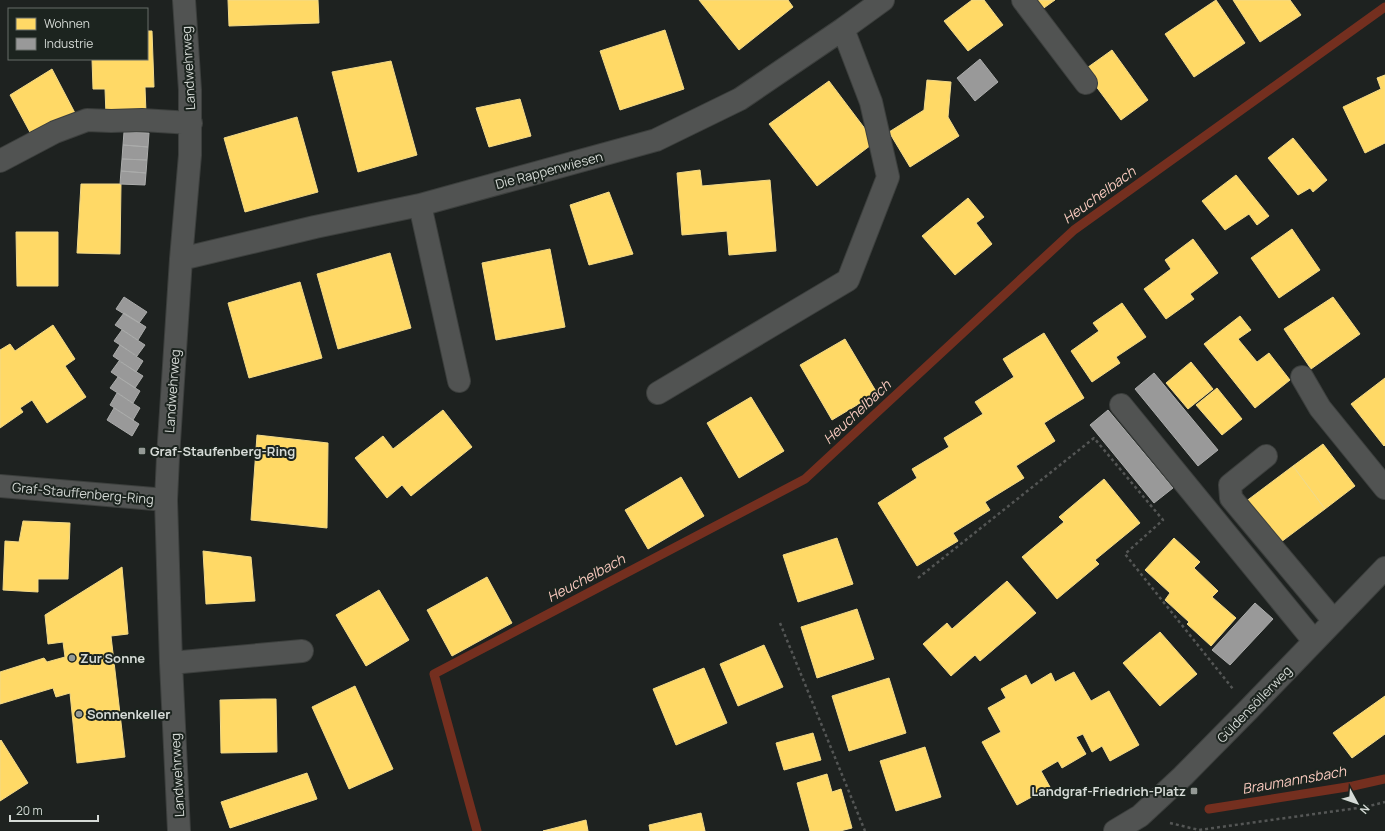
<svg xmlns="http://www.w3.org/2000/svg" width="1385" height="831" viewBox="0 0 1385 831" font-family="Manrope,sans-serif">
	<rect width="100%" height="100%" fill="#1e2220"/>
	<path fill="#ffd966" stroke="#f2d988" d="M 228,0 L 318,0 L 319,23 L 229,26 Z
		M 699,0 L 788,0 L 793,7 L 739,50 Z
		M 972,0 L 984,0 L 1003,25 L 968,51 L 944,21 Z
		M 1033,0 L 1055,0 L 1041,10 Z
		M 1216,0 L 1245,43 L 1194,77 L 1165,34 Z
		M 1233,0 L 1290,0 L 1301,15 L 1260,42 Z
		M 665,30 L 684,89 L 620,110 L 600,51 Z
		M 147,31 L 152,31 L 154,87 L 145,87 L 146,113 L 106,115 L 105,89 L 93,89 L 92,59 L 147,59 Z
		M 1112,50 L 1148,100 L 1121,120 L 1084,70 Z
		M 391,61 L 417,155 L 358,172 L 332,72 Z
		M 52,69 L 75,113 L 32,136 L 10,95 Z
		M 1385,75 L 1385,143 L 1365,153 L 1343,107 L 1381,89 L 1377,78 Z
		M 927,80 L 951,82 L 948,117 L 959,136 L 910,167 L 889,132 L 924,110 Z
		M 829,81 L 875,142 L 817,186 L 769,124 Z
		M 520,99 L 531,136 L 489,147 L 476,108 Z
		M 297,117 L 318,192 L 245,212 L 224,138 Z
		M 1293,138 L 1327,180 L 1313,192 L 1310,188 L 1298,195 L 1268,158 Z
		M 700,170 L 702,186 L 770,180 L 776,251 L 729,255 L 727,231 L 682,235 L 677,173 Z
		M 1236,175 L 1269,216 L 1257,225 L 1249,214 L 1225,230 L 1202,201 Z
		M 81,184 L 121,184 L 120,254 L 77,253 Z
		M 609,192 L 633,254 L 589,265 L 570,205 Z
		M 968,198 L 984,217 L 976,223 L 992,244 L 955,275 L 922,236 Z
		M 1292,229 L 1320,270 L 1279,298 L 1251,258 Z
		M 16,232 L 58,232 L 58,286 L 17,286 Z
		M 1193,239 L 1218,273 L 1190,294 L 1194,299 L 1166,319 L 1144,289 L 1171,269 L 1165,260 Z
		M 550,249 L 565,327 L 496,340 L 482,263 Z
		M 390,253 L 411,328 L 338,349 L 317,274 Z
		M 300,282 L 322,358 L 249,378 L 228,303 Z
		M 1333,297 L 1360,334 L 1311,369 L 1284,329 Z
		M 1122,303 L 1146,337 L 1116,357 L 1120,363 L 1092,382 L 1071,351 L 1099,331 L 1093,323 Z
		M 1240,316 L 1251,330 L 1238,339 L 1257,362 L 1269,353 L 1290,380 L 1255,408 L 1204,344 Z
		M 53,325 L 75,359 L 65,366 L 86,397 L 47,423 L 32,400 L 20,408 L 23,412 L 0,428 L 0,350 L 10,344 L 15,351 Z
		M 1044,333 L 1084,398 L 1044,423 L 1055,441 L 1016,466 L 1024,478 L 985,502 L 990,510 L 953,533 L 958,541 L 917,566 L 878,503 L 917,478 L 912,469 L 949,447 L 944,438 L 983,414 L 975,402 L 1014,377 L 1003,359 Z
		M 845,339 L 877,393 L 832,420 L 800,365 Z
		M 1191,362 L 1213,389 L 1188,409 L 1166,383 Z
		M 1385,378 L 1385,445 L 1384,446 L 1351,404 Z
		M 1217,388 L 1242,419 L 1222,435 L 1196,405 Z
		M 751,397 L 784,451 L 739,478 L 707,423 Z
		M 443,410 L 472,447 L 411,496 L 402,485 L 387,498 L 355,458 L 383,436 L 393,449 Z
		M 257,435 L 328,443 L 327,528 L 251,520 Z
		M 1323,444 L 1355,486 L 1325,509 L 1293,466 Z
		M 1293,466 L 1325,509 L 1277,545 L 1245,502 Z
		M 681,477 L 704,516 L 648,549 L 625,510 Z
		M 1104,479 L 1140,523 L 1095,560 L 1099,564 L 1057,599 L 1022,557 L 1064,522 L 1059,517 Z
		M 23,521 L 70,523 L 68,579 L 38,579 L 38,592 L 3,590 L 5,541 L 19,542 Z
		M 837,538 L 853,584 L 798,602 L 783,555 Z
		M 1174,538 L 1200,562 L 1194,568 L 1218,591 L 1212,597 L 1236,618 L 1211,646 L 1187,624 L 1189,622 L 1165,600 L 1170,593 L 1145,570 Z
		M 203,551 L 251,557 L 255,601 L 206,604 Z
		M 122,567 L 128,634 L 111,636 L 125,757 L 77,763 L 70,693 L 56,697 L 53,688 L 0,704 L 0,672 L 44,658 L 47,662 L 65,657 L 63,642 L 48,644 L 45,615 Z
		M 487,577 L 512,623 L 452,656 L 427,610 Z
		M 1007,581 L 1036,613 L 980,661 L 975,655 L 951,676 L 923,644 L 947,623 L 952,629 Z
		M 379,590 L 409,640 L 366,666 L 336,615 Z
		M 857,609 L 874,659 L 817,678 L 801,627 Z
		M 1160,632 L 1197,674 L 1160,706 L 1123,663 Z
		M 764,645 L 783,687 L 738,706 L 720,664 Z
		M 704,668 L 727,723 L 676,745 L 653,689 Z
		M 1074,672 L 1091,701 L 1109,691 L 1139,745 L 1110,761 L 1102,746 L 1092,752 L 1083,734 L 1076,737 L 1086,754 L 1062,768 L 1058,761 L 1041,771 L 1050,787 L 1017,805 L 982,742 L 1001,732 L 988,708 L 1006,698 L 1001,689 L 1026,675 L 1031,685 L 1051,673 L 1055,682 Z
		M 889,678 L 906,733 L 849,751 L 832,696 Z
		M 355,686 L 393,769 L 349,789 L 312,707 Z
		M 1385,696 L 1385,734 L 1352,758 L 1333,733 Z
		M 263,699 L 276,699 L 277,752 L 221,753 L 220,700 Z
		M 813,733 L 821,760 L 784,770 L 776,743 Z
		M 1,740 L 28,783 L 0,801 L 0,741 Z
		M 925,747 L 941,797 L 896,811 L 880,761 Z
		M 307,773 L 317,799 L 230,828 L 221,802 Z
		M 827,774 L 832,792 L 841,789 L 852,828 L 840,831 L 810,831 L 797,783 Z
		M 701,813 L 705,831 L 650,831 L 649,825 Z
		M 586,820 L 588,831 L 543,831 Z"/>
	<path fill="#999" stroke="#abacab" d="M 980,59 L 998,82 L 975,101 L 957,78 Z
		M 124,132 L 149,133 L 148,147 L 123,145 Z
		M 123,145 L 148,147 L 147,160 L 122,159 Z
		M 122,159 L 147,160 L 146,173 L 121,171 Z
		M 121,171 L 146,173 L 145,185 L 120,184 Z
		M 124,297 L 147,312 L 139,323 L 116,309 Z
		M 124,313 L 146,327 L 138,340 L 115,325 Z
		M 122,330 L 145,345 L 137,356 L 114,341 Z
		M 120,345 L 143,361 L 136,372 L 113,356 Z
		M 119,361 L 143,376 L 135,388 L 111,372 Z
		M 1154,373 L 1218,450 L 1198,466 L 1135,389 Z
		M 118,377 L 140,391 L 133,403 L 110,388 Z
		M 117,393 L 140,408 L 133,420 L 110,405 Z
		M 114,408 L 139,424 L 132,436 L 107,420 Z
		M 1108,410 L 1173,488 L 1154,503 L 1090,425 Z
		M 1255,603 L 1273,619 L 1230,665 L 1212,650 Z"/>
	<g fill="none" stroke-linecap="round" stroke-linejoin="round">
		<path stroke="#742f1f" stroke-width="9" d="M 1209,809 L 1353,786 L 1385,779
			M 477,831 L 434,674 L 805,479 L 1074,230 L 1385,7"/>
		<g stroke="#3c3f3d" stroke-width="24">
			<path id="minor" d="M 1023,0 L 1086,83
				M 0,161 L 55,132 L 87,120 L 111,121 L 142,120 L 191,123
				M 420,205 L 459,381
				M 181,259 L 315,227 L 420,205 L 656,140 L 740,99 L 843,29 L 883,0
				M 1302,377 L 1320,408 L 1385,488
				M 658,393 L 848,280 L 888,177 L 871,102 L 843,29
				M 1121,405 L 1314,641
				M 1266,456 L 1230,485 L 1231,498 L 1334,621
				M 0,486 L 166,500
				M 171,663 L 302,651
				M 179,831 L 171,663 L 166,500 L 168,457 L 181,259 L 190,155 L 190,90 L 184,0
				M 1115,831 L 1140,816 L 1183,776 L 1249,709 L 1385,568"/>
		</g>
		<path stroke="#545655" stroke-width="2.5" stroke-dasharray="3 3" stroke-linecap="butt" d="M 918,578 L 1094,438 L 1163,520 L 1125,554 L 1233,689
			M 780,623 L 865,831
			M 1170,823 L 1199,830 L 1365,807 L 1385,802"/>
		<use href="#minor" stroke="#515352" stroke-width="22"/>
	</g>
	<g fill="#959a96" stroke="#1c241f" stroke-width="1.5">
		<rect x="138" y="447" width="8" height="8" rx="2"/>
		<circle cx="72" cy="658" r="4"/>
		<circle cx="79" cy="714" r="4"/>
		<rect x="1190" y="787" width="8" height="8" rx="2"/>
	</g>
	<g text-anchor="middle" stroke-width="4" stroke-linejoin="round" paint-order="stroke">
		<g font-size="13" fill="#d5dad6" stroke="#1c241f">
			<text transform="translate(188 68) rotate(-93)" y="5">Landwehrweg</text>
			<text transform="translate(549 170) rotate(-15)" y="5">Die Rappenwiesen</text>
			<text transform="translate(172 391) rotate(-86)" y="5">Landwehrweg</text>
			<text transform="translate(83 493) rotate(5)" y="5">Graf-Stauffenberg-Ring</text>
			<text transform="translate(1254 704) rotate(-46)" y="5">Güldensöllerweg</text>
			<text transform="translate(177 775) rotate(-93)" y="5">Landwehrweg</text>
		</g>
		<g font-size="13" font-weight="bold" fill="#d5dad6" stroke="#1c241f" text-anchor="start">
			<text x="150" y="456">Graf-Staufenberg-Ring</text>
			<text x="80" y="663">Zur Sonne</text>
			<text x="87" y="719">Sonnenkeller</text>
			<text x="1186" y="796" text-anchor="end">Landgraf-Friedrich-Platz</text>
		</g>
		<g font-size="14" font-style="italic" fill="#facabf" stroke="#1c241f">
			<text transform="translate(1099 195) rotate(-36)" y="5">Heuchelbach</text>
			<text transform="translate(857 412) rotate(-43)" y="5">Heuchelbach</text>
			<text transform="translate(586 578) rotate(-28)" y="5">Heuchelbach</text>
			<text transform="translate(1294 780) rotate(-10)" y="5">Braumannsbach</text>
		</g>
	</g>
	<rect x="8" y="8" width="140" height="52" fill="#1c241f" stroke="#666d68"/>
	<rect x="16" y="18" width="20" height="12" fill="#ffd966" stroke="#666d68"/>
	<text x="44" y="28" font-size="12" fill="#d5dad6">Wohnen</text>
	<rect x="16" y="38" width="20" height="12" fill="#999999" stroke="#666d68"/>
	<text x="44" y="48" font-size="12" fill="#d5dad6">Industrie</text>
	<g transform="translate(1357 803) rotate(130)" stroke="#1c241f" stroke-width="3" paint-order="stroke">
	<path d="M0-3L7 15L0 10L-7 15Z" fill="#d5dad6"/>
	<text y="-6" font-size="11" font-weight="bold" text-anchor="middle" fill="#d5dad6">N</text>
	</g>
	<path d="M10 815v6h88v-6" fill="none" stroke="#d5dad6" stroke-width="2"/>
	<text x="16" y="815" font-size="12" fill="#d5dad6" stroke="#1c241f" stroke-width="3" paint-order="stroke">20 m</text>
</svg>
